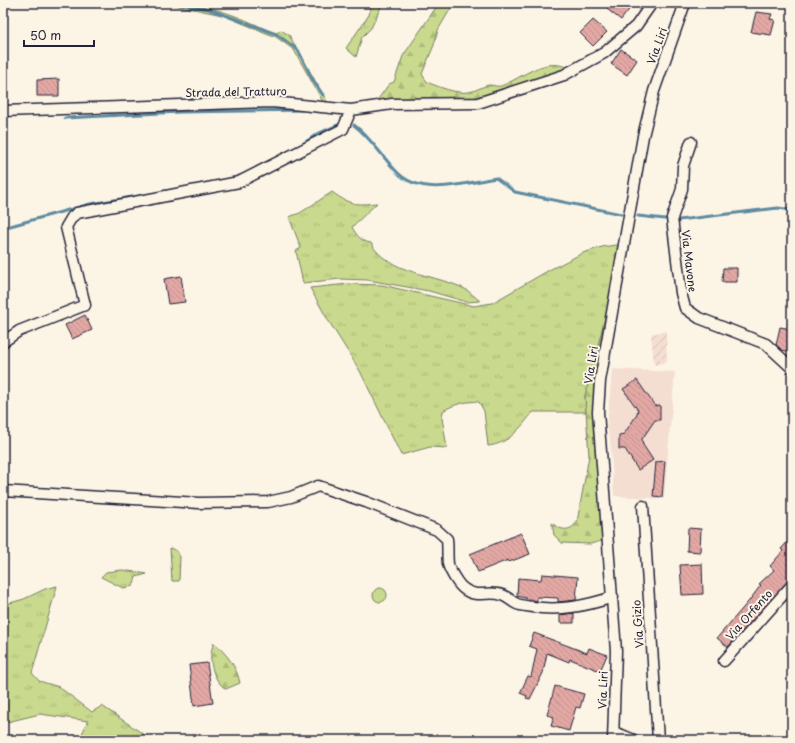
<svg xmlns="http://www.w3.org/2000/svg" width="795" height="743" viewBox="0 0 795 743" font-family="'Playpen Sans',sans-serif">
	<defs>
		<pattern id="industrial-furrows" width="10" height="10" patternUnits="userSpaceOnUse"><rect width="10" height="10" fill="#f4ded2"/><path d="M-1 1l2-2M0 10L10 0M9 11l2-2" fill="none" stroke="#d1beb5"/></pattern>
		<pattern id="grass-tufts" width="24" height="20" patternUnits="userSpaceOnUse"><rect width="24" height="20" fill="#c9d98d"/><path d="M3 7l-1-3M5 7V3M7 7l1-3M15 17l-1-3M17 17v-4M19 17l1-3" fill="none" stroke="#acba7b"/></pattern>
		<pattern id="forest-firs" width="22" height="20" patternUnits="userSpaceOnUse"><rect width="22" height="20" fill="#c9d98d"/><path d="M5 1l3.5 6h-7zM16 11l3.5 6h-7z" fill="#acba7b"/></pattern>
		<pattern id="building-back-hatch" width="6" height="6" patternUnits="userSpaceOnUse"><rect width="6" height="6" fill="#e3a8a4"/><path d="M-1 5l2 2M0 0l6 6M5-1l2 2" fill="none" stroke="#c2908e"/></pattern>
	</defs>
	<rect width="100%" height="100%" fill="#fcf5e5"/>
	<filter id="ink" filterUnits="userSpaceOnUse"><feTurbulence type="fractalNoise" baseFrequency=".025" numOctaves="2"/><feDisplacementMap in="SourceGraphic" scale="8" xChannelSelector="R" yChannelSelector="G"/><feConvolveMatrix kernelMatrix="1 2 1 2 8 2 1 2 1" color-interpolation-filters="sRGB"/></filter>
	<g filter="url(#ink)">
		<path fill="#f4ded2" d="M 612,369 L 675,372 L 664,499 L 614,496 L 610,439 L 607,427 Z"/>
		<path fill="url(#industrial-furrows)" d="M 666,331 L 667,362 L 654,365 L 651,334 Z"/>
		<path fill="url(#grass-tufts)" stroke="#767e64" d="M 165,3 C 207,3 234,14 272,32 L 277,33 L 281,30 L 289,35 L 329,105 L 323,102 L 294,50 L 276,37 L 222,15 Z
			M 372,3 L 383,3 L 371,28 L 362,37 L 356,57 L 346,48 L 369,15 Z
			M 332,192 C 350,205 355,205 377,203 L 352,227 C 356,235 362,242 371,243 C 386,273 438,275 465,289 C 470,292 475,297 480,301 L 467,302 L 429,291 L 368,280 L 340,279 L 303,283 L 296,251 L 301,248 L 289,217 L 300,213 Z
			M 616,245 L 622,247 L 596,360 L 585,396 L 586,412 L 533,412 C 521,427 509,444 488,446 L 484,411 L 479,402 C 468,400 452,405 443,411 L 442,418 L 447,448 L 430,447 L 401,455 L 360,371 L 328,320 L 310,288 L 348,284 L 382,285 L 474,306 L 492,303 L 551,269 L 583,253 L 602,247 Z
			M 122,570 L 147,574 L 136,577 L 133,586 L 123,588 L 101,577 L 106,572 Z
			M 57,586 L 32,673 L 39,681 L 59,687 L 92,712 L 102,706 L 152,740 L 79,740 L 88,721 L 40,714 L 3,723 L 3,605 L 24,599 L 45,589 Z"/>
		<path fill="url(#forest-firs)" stroke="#767e64" d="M 439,3 L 454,3 L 438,30 L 434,45 L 422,74 L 427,82 C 439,87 456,94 469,92 C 476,91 482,86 489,85 C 494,85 497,87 501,86 C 524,77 546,55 570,69 L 476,101 L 376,102 L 389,84 L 394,82 L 403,56 Z
			M 611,294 L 594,409 L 602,541 L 590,544 L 562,543 L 554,535 L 552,523 C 561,531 570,532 577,522 L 589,456 L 585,396 Z
			M 170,548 L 177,551 L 180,557 L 179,581 L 172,581 Z
			M373 595a7 7 0 1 1 14 0a7 7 0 1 1-14 0Z
			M 214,643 C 226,653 237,667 240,683 L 226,689 C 212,680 207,657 214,643 Z"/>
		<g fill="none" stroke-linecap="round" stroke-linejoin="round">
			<path stroke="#5d8aa1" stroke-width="3" d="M 176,3 L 208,9 L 244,22
				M 247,23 L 276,34 L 298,50 L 313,80 L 323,95
				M 65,118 L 180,112 L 305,110
				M 354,125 C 371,138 381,155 396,171 C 420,198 466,183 496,178 L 515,192 L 621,214
				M 303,144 L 317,134 L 342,123
				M 231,179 L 245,174
				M 638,216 L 665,219
				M 679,220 L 778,208 L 792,210
				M 3,228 L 90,204 L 145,195"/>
		</g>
		<path fill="url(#building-back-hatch)" stroke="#22223b" d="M 612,3 L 625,3 L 631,7 L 621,20 L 607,9 Z
			M 756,12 L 772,14 L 770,19 L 775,20 L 771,35 L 751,32 Z
			M 593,20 L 607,32 L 593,46 L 580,33 Z
			M 621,49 L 637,60 L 627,75 L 611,64 Z
			M 59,79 L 59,96 L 37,96 L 37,80 Z
			M 723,268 L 737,268 L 737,282 L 722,282 Z
			M 181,276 L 185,302 L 168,304 L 164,279 Z
			M 85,315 L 92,330 L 72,339 L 65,325 Z
			M 780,327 L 792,329 L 792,352 L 782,350 L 776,345 Z
			M 637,380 L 655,406 L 660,405 L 660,420 L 655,420 L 642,439 L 643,445 L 653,460 L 638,470 L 625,449 L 619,449 L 619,435 L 624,434 L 636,416 L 638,410 L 623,389 Z
			M 665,461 L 662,497 L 653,496 L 656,462 Z
			M 688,528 L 701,529 L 700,552 L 687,551 Z
			M 521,533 L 530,554 L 509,562 L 508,560 L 478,572 L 470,554 Z
			M 792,537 L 792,577 L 728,647 L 717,638 L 749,601 L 761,585 L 759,584 L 774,570 L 770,566 L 783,551 L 781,549 Z
			M 702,564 L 703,594 L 682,595 L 680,565 Z
			M 542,574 L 578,577 L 576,600 L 558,602 L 558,598 L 537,597 L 537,601 L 517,596 L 518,578 L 541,580 Z
			M 574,613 L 574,623 L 560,623 L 560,615 Z
			M 534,633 L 587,653 L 589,648 L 607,655 L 600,671 L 570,659 L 569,662 L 547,653 L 543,673 L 530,699 L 526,698 L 527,696 L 520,693 L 528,676 L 531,677 L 537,649 L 529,646 Z
			M 207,663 L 213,703 L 194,706 L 189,665 Z
			M 555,686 L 584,694 L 580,708 L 576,707 L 569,731 L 551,726 L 554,717 L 547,715 Z"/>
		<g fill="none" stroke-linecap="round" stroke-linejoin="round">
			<g stroke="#22223b" stroke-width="13">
				<path id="minor" d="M 3,111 L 272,102 L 351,110 L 392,104 L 478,103 L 564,75 L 604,53 L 636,26 L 652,3
					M 691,142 L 683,166 L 682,189 L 672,218 L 681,293 L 685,308 L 699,318 L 766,344 L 792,368
					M 3,342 L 19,331 L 85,305 L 66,227 L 72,217 L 77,213 L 239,182 L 343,129 L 351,110
					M 3,491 L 199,503 L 268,502 L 291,497 L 318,486 L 366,502 L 437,530 L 447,539 C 448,547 447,556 448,564 C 450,571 458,585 464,589 C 477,599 489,590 502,595 C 508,597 512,602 517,604 C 522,606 528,606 532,607 C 561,611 586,606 613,597
					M 643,506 L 658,740
					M 724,661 L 792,585
					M 614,732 L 634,740
					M 613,740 L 616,651 L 598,412 L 600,381 L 643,136 L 654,91 L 685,3"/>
			</g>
			<use href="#minor" stroke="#fcf5e5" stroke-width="10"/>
		</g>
	</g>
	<g text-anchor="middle" stroke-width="4" stroke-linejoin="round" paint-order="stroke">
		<g font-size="11" fill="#22223b" stroke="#fcf5e5">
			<text transform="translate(657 46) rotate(-70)" y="4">Via Liri</text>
			<text transform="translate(236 92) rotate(-1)" y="4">Strada del Tratturo</text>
			<text transform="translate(689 261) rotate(83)" y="4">Via Mavone</text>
			<text transform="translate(591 365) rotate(-81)" y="4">Via Liri</text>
			<text transform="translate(749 615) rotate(-48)" y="4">Via Orfento</text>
			<text transform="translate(638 624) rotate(-94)" y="4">Via Gizio</text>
			<text transform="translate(603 690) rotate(-88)" y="4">Via Liri</text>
		</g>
	</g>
	<rect width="795" height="743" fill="none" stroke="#fcf5e5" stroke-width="16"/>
	<rect x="8" y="8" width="779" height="727" fill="none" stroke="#22223b" stroke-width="1.5" filter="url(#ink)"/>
	<path d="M24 40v6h70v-6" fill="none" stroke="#22223b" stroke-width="2"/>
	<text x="30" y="40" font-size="12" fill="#22223b" stroke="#fcf5e5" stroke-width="3" paint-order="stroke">50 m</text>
</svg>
